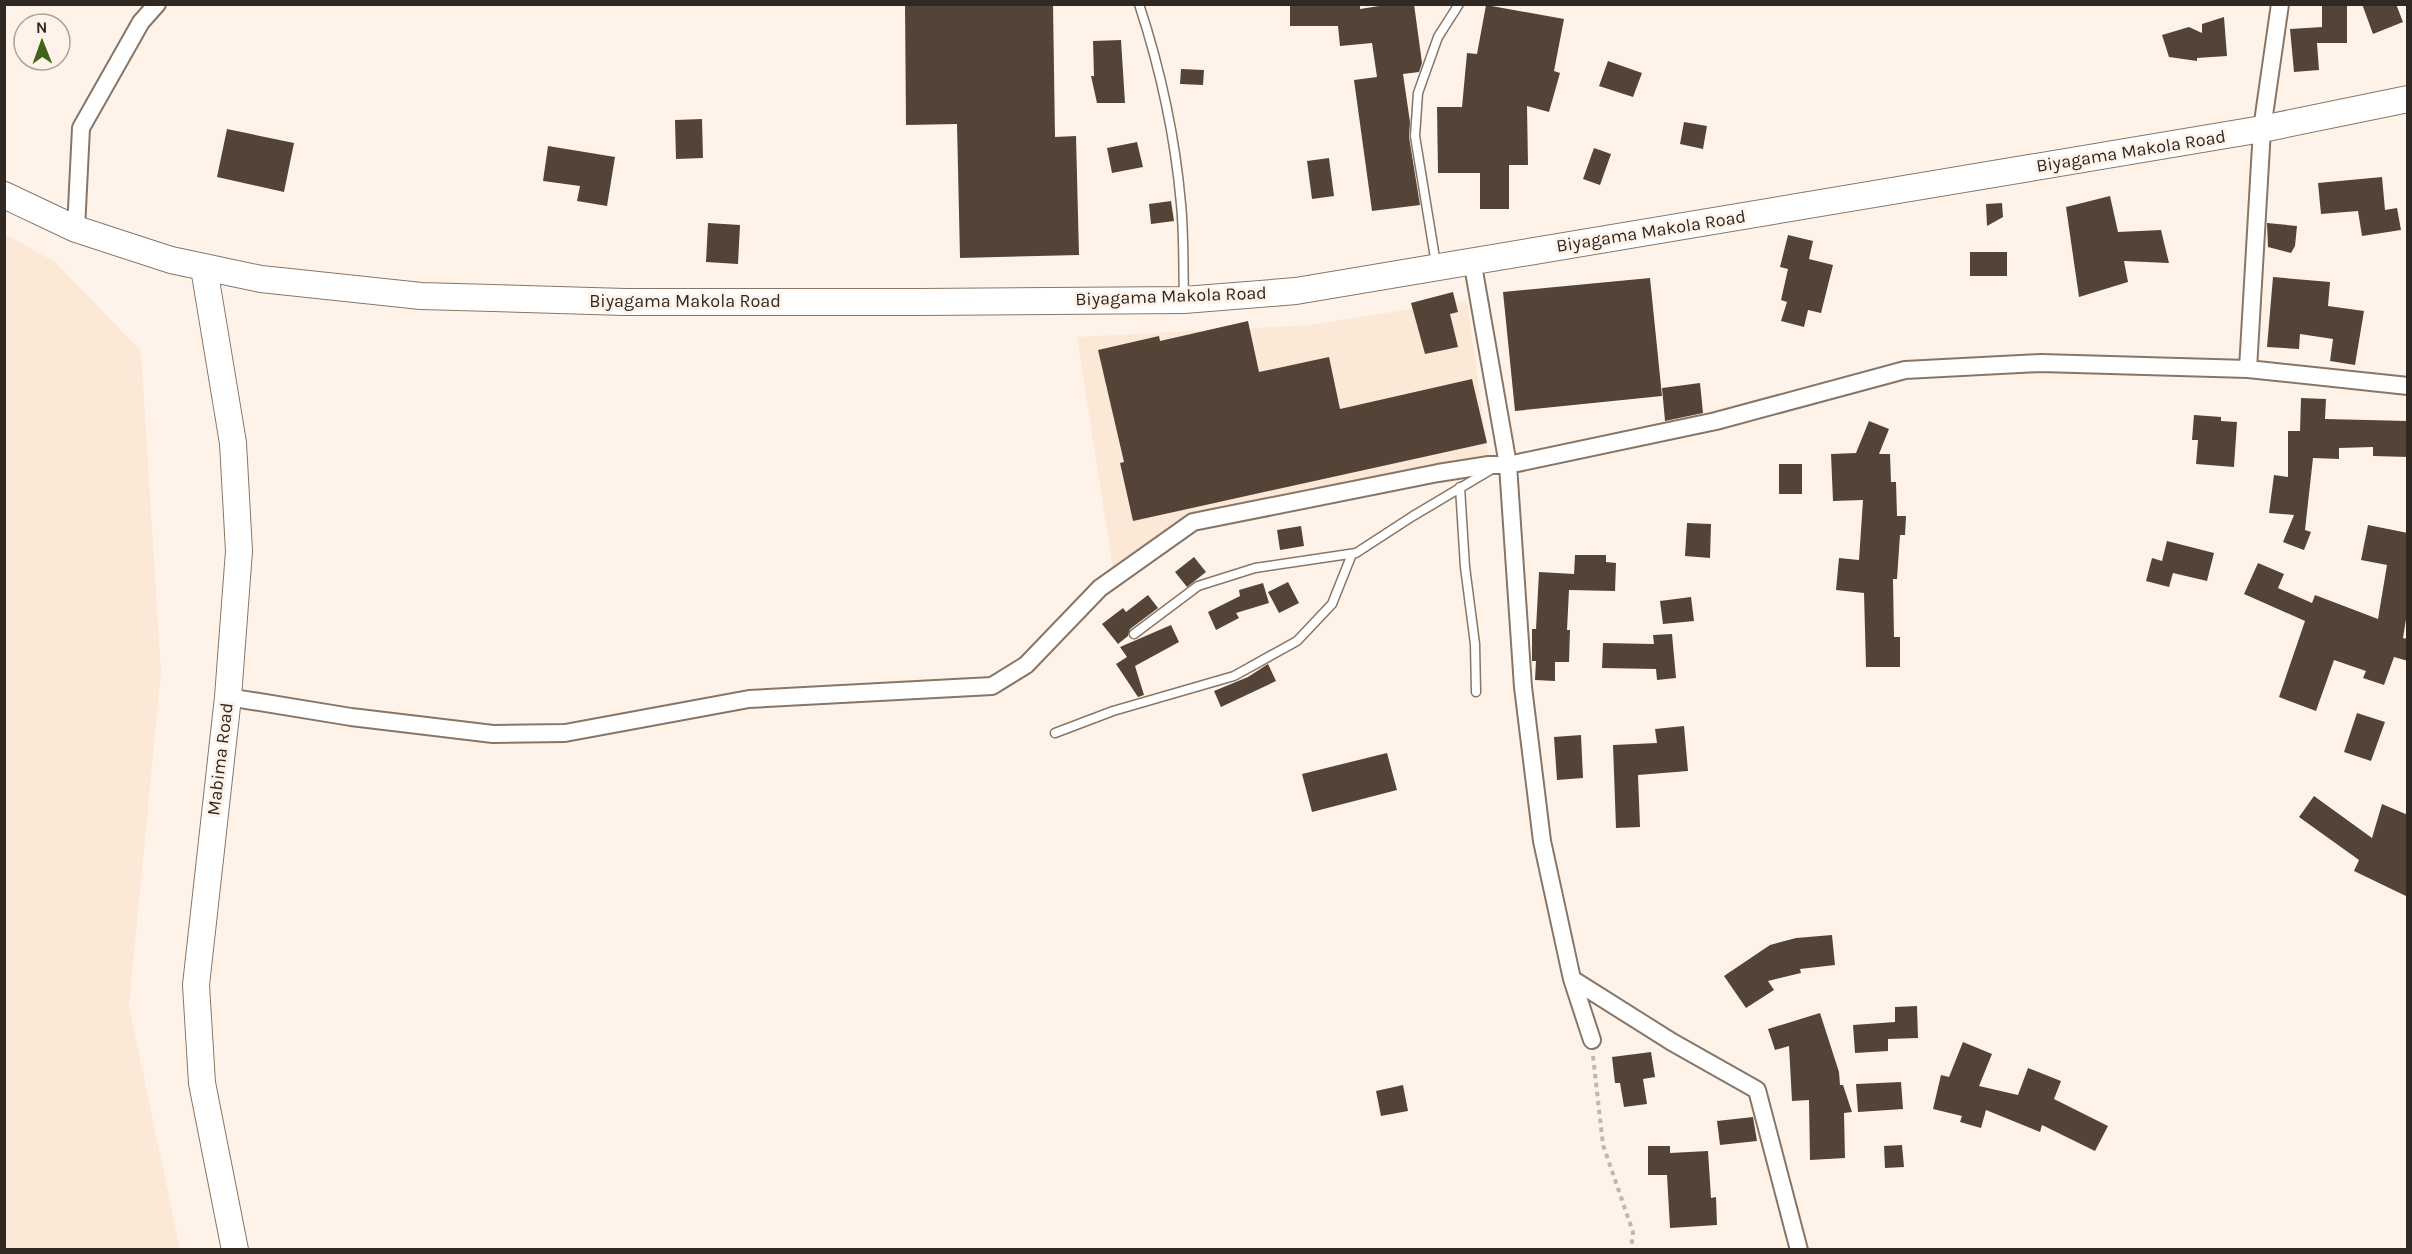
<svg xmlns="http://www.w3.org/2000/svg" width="2412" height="1254" viewBox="0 0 2412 1254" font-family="Karla,sans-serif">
	<rect width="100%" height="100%" fill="#fff3e9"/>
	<path fill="#fbe8d7" d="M 5,234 L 55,262 L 141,351 L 161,672 L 129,1006 L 180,1249 L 5,1249 Z
		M 1467,300 L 1489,463 L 1173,525 L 1113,569 L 1077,337 L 1311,325 Z"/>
	<path fill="#544437" d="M 905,4 L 1053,4 L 1055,137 L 1076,136 L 1079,255 L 960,258 L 957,124 L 906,125 Z
		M 1360,4 L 1360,9 L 1392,4 L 1414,4 L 1422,63 L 1419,72 L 1403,74 L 1410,122 L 1409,137 L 1420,205 L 1372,211 L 1354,80 L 1377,77 L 1372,43 L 1340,46 L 1338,26 L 1290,26 L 1290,5 Z
		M 2362,4 L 2396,4 L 2403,22 L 2373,34 Z
		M 1486,5 L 1564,19 L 1554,71 L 1560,73 L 1549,112 L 1527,106 L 1528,165 L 1509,165 L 1509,209 L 1480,209 L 1480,173 L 1438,173 L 1437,107 L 1462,107 L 1467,53 L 1477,54 Z
		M 2322,6 L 2347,6 L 2347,43 L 2317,43 L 2319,70 L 2294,72 L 2290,29 L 2322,27 Z
		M 2224,17 L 2227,56 L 2197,58 L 2197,61 L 2169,57 L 2162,35 L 2189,27 L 2202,33 L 2202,24 Z
		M 1121,40 L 1125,103 L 1097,103 L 1091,76 L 1094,76 L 1093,41 Z
		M 1608,61 L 1642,73 L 1633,97 L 1599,86 Z
		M 1181,69 L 1204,70 L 1203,85 L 1180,84 Z
		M 702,119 L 703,158 L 676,159 L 675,120 Z
		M 1684,122 L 1707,126 L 1703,149 L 1680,144 Z
		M 227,129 L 294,143 L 284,192 L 217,177 Z
		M 1137,142 L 1143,167 L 1112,173 L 1107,148 Z
		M 548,146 L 615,157 L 607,206 L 577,201 L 580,186 L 543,181 Z
		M 1594,148 L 1611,154 L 1600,185 L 1583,179 Z
		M 1329,158 L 1334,196 L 1312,199 L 1307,161 Z
		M 2382,177 L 2385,210 L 2397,208 L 2401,230 L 2362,236 L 2358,211 L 2321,214 L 2318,183 Z
		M 2110,196 L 2118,232 L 2161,230 L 2169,263 L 2124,261 L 2128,282 L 2079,297 L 2066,207 Z
		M 1171,201 L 1174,221 L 1151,224 L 1149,204 Z
		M 2002,203 L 2003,217 L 1987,226 L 1986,204 Z
		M 708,223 L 740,225 L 738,264 L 706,262 Z
		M 2267,223 L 2297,226 L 2295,246 L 2291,253 L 2268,247 Z
		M 1788,235 L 1813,241 L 1809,259 L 1833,265 L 1821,313 L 1808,310 L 1804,327 L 1781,321 L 1787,302 L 1781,300 L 1788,269 L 1780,267 Z
		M 1970,252 L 2007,252 L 2007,276 L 1970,276 Z
		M 2273,277 L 2330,282 L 2328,306 L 2364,311 L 2355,365 L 2330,361 L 2333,339 L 2300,334 L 2299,349 L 2267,347 Z
		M 1650,278 L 1662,396 L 1515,411 L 1503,292 Z
		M 1453,292 L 1458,312 L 1450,314 L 1458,347 L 1425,354 L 1411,303 Z
		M 1248,321 L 1259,372 L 1329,357 L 1340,409 L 1472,379 L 1487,443 L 1133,521 L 1120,463 L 1124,462 L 1098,350 L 1159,336 L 1160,341 Z
		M 1700,383 L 1703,413 L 1665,421 L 1662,388 Z
		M 2301,398 L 2326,399 L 2325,419 L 2408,421 L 2408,457 L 2373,456 L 2373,447 L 2339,448 L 2339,459 L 2313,458 L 2305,530 L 2311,532 L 2304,550 L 2283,542 L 2294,515 L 2269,513 L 2274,475 L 2288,477 L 2288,431 L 2300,431 Z
		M 2194,415 L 2221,417 L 2221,421 L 2237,422 L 2234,467 L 2196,464 L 2198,440 L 2192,440 Z
		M 1869,421 L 1889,429 L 1879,454 L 1890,454 L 1891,482 L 1896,482 L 1897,516 L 1906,516 L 1905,535 L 1900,535 L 1897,579 L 1893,579 L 1894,637 L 1900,637 L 1900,667 L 1866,667 L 1864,593 L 1836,590 L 1839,558 L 1859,560 L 1863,500 L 1833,501 L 1831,454 L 1856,453 Z
		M 1779,464 L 1802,464 L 1802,494 L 1779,494 Z
		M 1687,523 L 1711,524 L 1710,558 L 1685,556 Z
		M 2368,525 L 2408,533 L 2408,607 L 2403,638 L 2408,639 L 2408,661 L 2394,657 L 2384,685 L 2363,678 L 2366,671 L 2334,660 L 2316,711 L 2279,697 L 2305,621 L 2244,594 L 2258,563 L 2284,574 L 2278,588 L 2312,603 L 2315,595 L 2378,619 L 2387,565 L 2361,560 Z
		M 1301,526 L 1304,546 L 1280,550 L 1277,530 Z
		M 2167,541 L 2214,553 L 2207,581 L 2173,573 L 2169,587 L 2146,581 L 2152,558 L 2162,561 Z
		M 1575,555 L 1606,555 L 1606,562 L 1616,563 L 1615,591 L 1569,590 L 1567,630 L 1570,630 L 1569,662 L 1555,662 L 1555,681 L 1535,680 L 1536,661 L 1532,661 L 1532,629 L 1536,629 L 1539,572 L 1574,574 Z
		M 1194,557 L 1206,572 L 1187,587 L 1175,572 Z
		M 1288,582 L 1299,603 L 1279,613 L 1268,592 Z
		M 1263,583 L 1269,603 L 1236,613 L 1239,618 L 1216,630 L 1208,612 L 1240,596 L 1239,590 Z
		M 1148,595 L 1158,608 L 1130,629 L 1128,636 L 1118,644 L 1102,624 L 1123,608 L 1126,612 Z
		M 1691,597 L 1694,621 L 1663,624 L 1660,601 Z
		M 1171,625 L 1179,642 L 1135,666 L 1144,695 L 1138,697 L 1116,664 L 1127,657 L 1120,647 Z
		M 1672,634 L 1676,678 L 1657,680 L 1656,669 L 1602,668 L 1603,643 L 1654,644 L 1653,635 Z
		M 1268,664 L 1276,681 L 1221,707 L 1214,691 L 1248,677 Z
		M 2357,713 L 2385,722 L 2371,761 L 2344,752 Z
		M 1684,726 L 1688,771 L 1638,775 L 1640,827 L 1616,828 L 1613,745 L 1657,743 L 1655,729 Z
		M 1581,735 L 1583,778 L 1557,780 L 1554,737 Z
		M 1387,753 L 1397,790 L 1312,812 L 1302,774 Z
		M 2314,796 L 2372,838 L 2382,804 L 2408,815 L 2408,897 L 2354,871 L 2359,860 L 2299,817 Z
		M 1832,935 L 1835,965 L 1800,969 L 1801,973 L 1768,981 L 1774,990 L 1746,1008 L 1724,976 L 1770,945 L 1796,938 Z
		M 1917,1006 L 1918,1038 L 1888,1039 L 1888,1051 L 1855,1053 L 1853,1025 L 1895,1022 L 1895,1007 Z
		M 1820,1013 L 1839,1072 L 1840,1085 L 1843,1085 L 1852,1112 L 1844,1113 L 1845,1158 L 1810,1160 L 1809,1100 L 1792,1101 L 1789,1046 L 1775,1050 L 1768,1029 Z
		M 1963,1042 L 1992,1054 L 1979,1086 L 2018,1095 L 2028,1068 L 2061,1081 L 2054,1099 L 2108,1126 L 2095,1151 L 2042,1125 L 2040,1132 L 1986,1110 L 1981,1128 L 1960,1122 L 1962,1116 L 1933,1109 L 1941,1075 L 1949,1077 Z
		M 1651,1052 L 1655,1077 L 1643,1079 L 1647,1104 L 1624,1107 L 1620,1083 L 1615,1083 L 1612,1057 Z
		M 1901,1082 L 1903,1109 L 1858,1112 L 1856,1084 Z
		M 1403,1085 L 1408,1111 L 1381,1116 L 1376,1091 Z
		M 1753,1117 L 1757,1141 L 1720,1145 L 1717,1121 Z
		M 1902,1145 L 1904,1167 L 1885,1168 L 1884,1146 Z
		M 1648,1146 L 1670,1146 L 1670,1153 L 1708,1151 L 1711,1198 L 1716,1197 L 1717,1225 L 1670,1228 L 1667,1175 L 1648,1175 Z"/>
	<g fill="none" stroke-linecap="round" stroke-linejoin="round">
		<g stroke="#877667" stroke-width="11">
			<path id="service" d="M 1139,4 C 1160,68 1175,136 1181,204 C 1184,234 1183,266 1184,296
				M 1436,264 L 1415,136 L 1418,93 L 1438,37 L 1459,4
				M 1460,487 L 1465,567 L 1475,644 L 1476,692
				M 1134,634 L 1198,586 L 1255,568 L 1356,553 L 1413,516 L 1492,469
				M 1055,733 L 1113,711 L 1234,676 L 1297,641 L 1332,604 L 1352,554"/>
		</g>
		<g stroke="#877667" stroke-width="20">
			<path id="minor" d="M 76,229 L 81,128 L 141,22 L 157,4
				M 1472,260 L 1508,465 L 1523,687 L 1542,841 L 1572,979 L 1592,1040
				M 2248,369 L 2262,129 L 2280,4
				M 228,697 L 351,717 L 493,734 L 565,733 L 749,699 L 992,686 L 1026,665 L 1100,588 L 1193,522 L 1438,473 L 1489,465 L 1508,465 L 1716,421 L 1905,370 L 2041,363 L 2248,369 L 2408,386
				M 1572,979 L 1672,1042 L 1757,1090 L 1799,1250"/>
		</g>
		<g stroke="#877667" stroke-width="28">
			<path id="primary" d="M 4,195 L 76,229 L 171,260 L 261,279 L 421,296 L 625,302 L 921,302 L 1184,300 L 1296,291 L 2262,129 L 2408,99
				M 204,268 L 233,443 L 239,551 L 228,697 L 196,985 L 202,1083 L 235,1250"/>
		</g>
		<path stroke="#c1b6ad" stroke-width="4" stroke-dasharray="4.5 4.5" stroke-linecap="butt" d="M 1593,1056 L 1603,1145 L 1633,1232 L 1631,1250"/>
		<use href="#service" stroke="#fff" stroke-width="8"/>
		<use href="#minor" stroke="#fff" stroke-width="16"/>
		<use href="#primary" stroke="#fff" stroke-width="26"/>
	</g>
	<g text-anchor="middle" stroke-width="6" stroke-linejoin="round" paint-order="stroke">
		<g font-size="18" fill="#302923" stroke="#fff3e9">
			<text transform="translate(2131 151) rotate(-9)" y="6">Biyagama Makola Road</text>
			<text transform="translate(1651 231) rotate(-9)" y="6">Biyagama Makola Road</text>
			<text transform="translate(1171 296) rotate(-2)" y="6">Biyagama Makola Road</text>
			<text x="685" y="307">Biyagama Makola Road</text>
			<text transform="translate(220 759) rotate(-83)" y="6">Mabima Road</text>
		</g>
	</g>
	<rect width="2412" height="1254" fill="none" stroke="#302923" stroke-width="12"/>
	<g transform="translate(42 42) rotate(359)"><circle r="28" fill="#fff3e9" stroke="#aca29a" stroke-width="1.5"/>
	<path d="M0-4.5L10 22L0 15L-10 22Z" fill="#40641c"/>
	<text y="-9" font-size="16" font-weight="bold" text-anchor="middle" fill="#302923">N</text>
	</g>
</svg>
